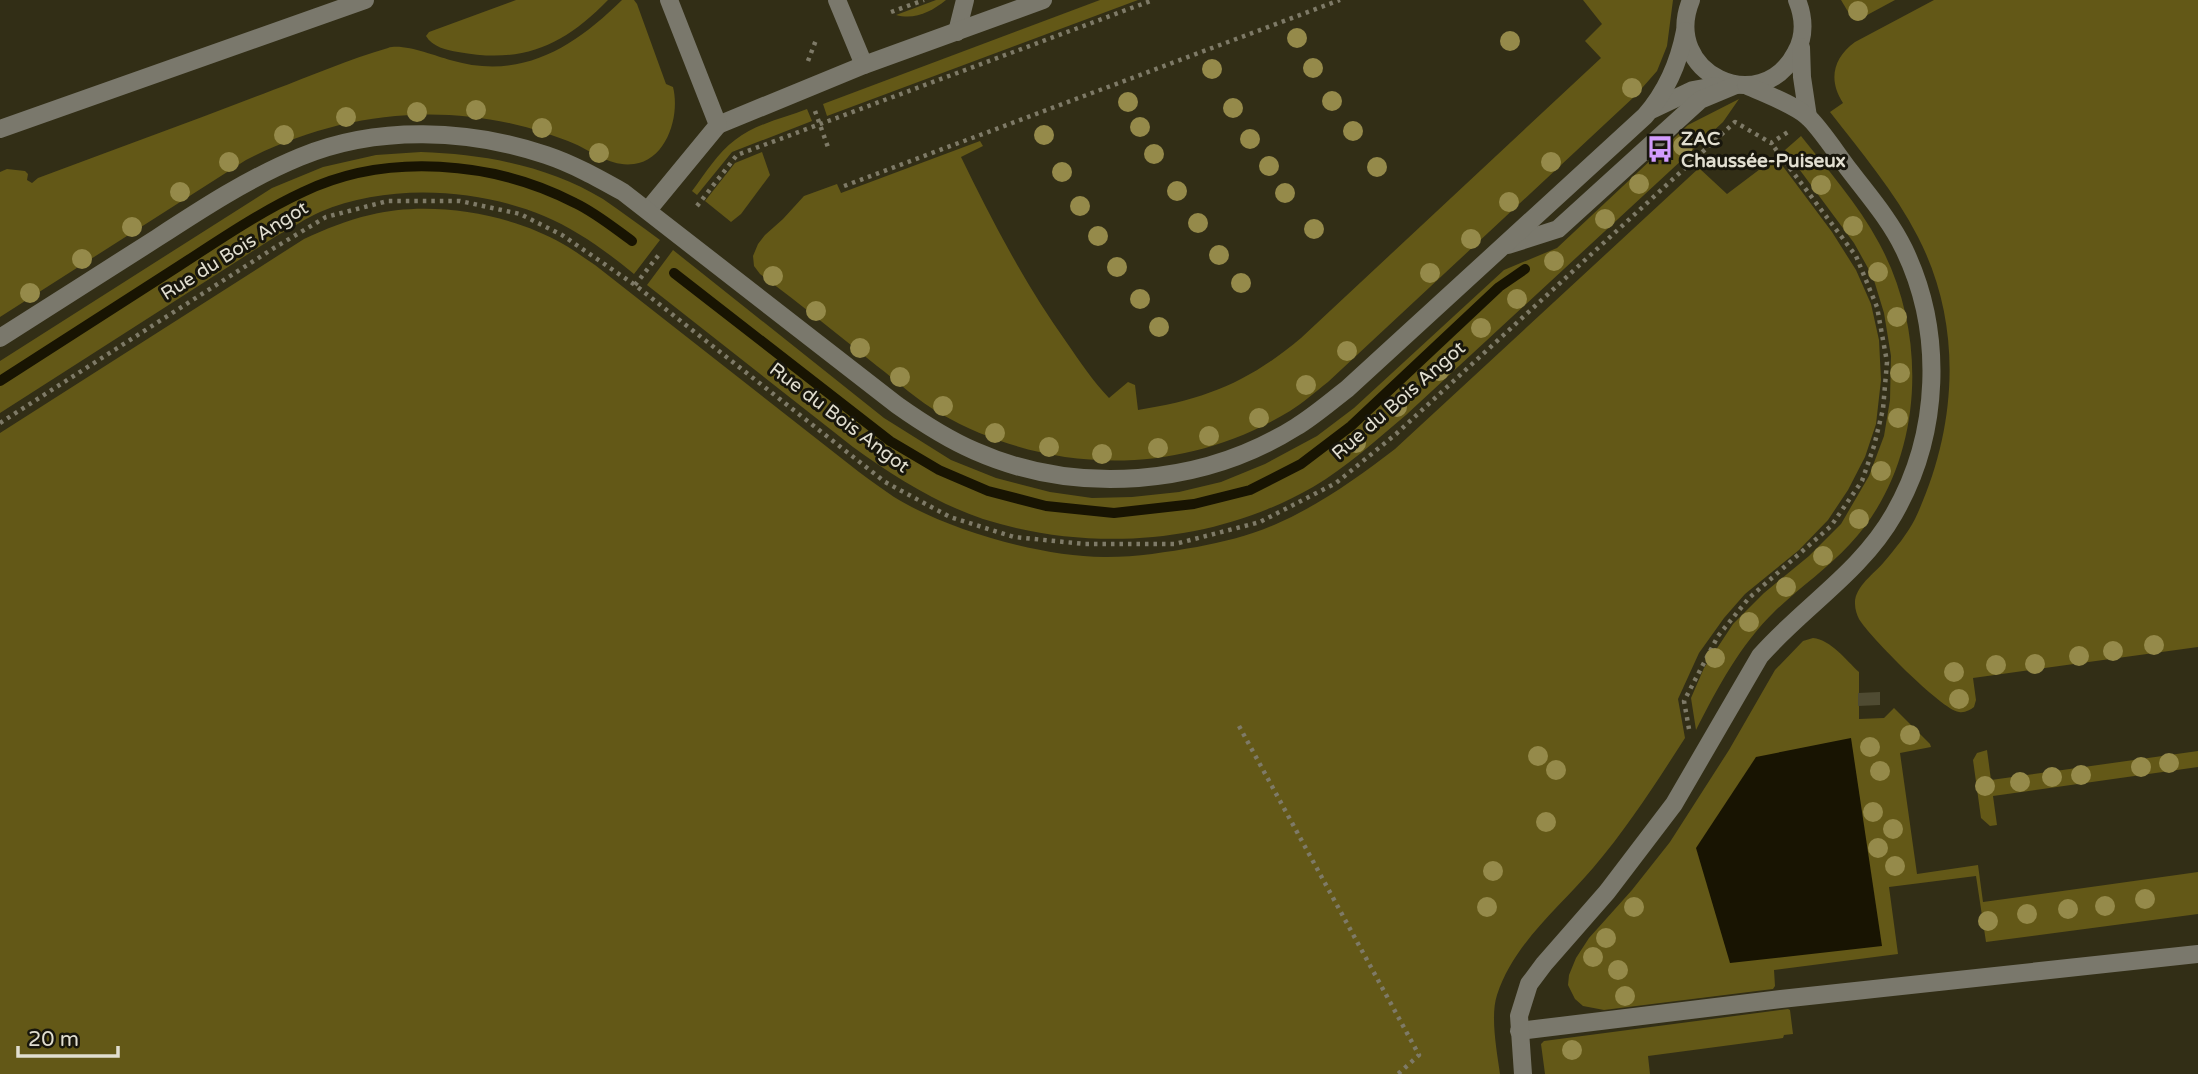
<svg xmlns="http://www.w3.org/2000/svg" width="2198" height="1074" font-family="'Varela Round',sans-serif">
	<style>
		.green { fill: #635817 }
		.water { fill: #181402 }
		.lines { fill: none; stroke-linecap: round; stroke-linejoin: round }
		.stream { stroke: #181402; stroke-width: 10 }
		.building { fill: #4f4b32 }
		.path { stroke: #7e7a67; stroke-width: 4.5; stroke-dasharray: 3.5 5; stroke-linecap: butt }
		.minor { stroke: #7a786c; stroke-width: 18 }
		.tree { fill: #958a4a }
		.labels { text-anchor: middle; stroke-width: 6; stroke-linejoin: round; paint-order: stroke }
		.poi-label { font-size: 19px; font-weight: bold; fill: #e1ded0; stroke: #18160c; text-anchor: start }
		.street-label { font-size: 19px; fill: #e1ded0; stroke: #18160c }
	</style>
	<rect width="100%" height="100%" fill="#322e16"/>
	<!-- green -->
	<g class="green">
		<path d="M516,0H608C563,46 523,64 458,52C447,50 432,47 426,36L429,32Z"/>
		<path d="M622,0H634L637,4L666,84L673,87C680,114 668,159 634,164C611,167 595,153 575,144C566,140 555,136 545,133C446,100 338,112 246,160L0,317V172L7,169L25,171L28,174L27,180L32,183L38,178C116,149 195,120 273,90C311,76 349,59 388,48C403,43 435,56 450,60C521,81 573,48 622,0Z"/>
		<path d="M936,0H946C931,12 915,20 896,15Z"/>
		<polygon points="1100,0 1138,0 827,116 823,104"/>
		<path d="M1583,0H1673L1667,46L1657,71L1635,96L1328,382C1315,392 1303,403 1290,411C1181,477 1051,476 941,414C918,401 898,382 877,366C839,335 800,304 760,274L754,266L753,256L758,244L765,235L783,219L804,196L837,184L841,193L980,141L983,146L961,157C992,221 1025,284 1067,343C1080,362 1093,381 1109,398L1128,382L1135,385L1138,410C1204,400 1249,382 1301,338L1601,58L1585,41L1602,24Z"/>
		<polygon points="1841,0 1895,0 1856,21 1850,15"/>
		<path d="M1934,0H2198V647L1973,678L1976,700L1974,707C1970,710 1965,713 1959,712C1942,710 1869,636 1859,619C1857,615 1855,609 1855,604C1854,587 1874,574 1884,562C1895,549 1908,533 1915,519C1957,430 1964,326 1918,237C1895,192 1861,152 1830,112L1843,103C1828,80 1833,58 1855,42Z"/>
		<path d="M1739,99L1723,122L1406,415C1376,440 1347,467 1313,487C1214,544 1091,553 983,519C936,503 893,476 853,447L647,285L673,250L884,418L951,460L996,478L1050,492L1092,498L1132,497L1179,492L1221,482L1265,464L1317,436L1354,408L1504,270L1557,248L1688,125Z"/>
		<path d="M807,109L812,121L732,152L697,195L692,191C705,174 718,152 735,140C755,124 784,118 807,109Z"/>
		<path d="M1801,136C1828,170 1858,204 1879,243C1930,336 1924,465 1850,544C1827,569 1799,588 1775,611C1740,645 1718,687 1696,730L1691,698L1704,668L1733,624L1764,593L1809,556L1841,524L1869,476L1884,436L1890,400L1891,356L1884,313L1873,277L1854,243L1785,150Z"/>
		<path d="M421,152C484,154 549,166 603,199C622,212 641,226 660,240L634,274C606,251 577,230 544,216C477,188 388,183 320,212C306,218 292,228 278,235L0,413V361L272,188L323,167L376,155Z"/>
		<polygon points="762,152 770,175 741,214 731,222 705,201 735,163"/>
		<path d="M1776,157L1832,232L1856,270L1871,304L1879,340L1881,380L1876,424L1865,457L1848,490L1828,520L1799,550L1745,594L1724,618L1699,653L1678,699L1685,738C1656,783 1628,827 1593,868C1559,908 1514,943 1497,995C1490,1016 1497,1052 1500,1074H0V433L304,239C326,229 347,220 370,215C429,200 510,213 563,244C574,250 584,258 595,265L859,472C870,480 882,489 894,497C947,530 1044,558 1107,557C1137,557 1167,552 1197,547C1223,542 1249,536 1274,525C1318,506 1357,478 1395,449L1699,168L1727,194Z"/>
		<path d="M1813,638C1831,640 1846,660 1859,672V719L1884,718L1894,708L1930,744L1931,747L1900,753L1917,874L1978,865L1983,902L2198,872V914L1986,942L1976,876L1889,887L1898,954L1774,970L1775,986L1773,989L1604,1010L1583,1006L1575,999L1568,985L1569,975L1576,958L1589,938L1632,890L1670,842L1729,750L1775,670L1803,641Z"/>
		<polygon points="1987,750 1991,780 2198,751 2198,767 1993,796 1997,825 1990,826 1981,818 1973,760 1977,753"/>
		<polygon points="1788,1009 1790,1010 1793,1034 1784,1035 1783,1038 1648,1056 1650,1074 1545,1074 1541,1044 1544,1041"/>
	</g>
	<!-- water -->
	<polygon class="water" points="1851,738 1882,946 1730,963 1696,848 1756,757"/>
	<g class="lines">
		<!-- stream -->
		<g class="stream">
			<polyline points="674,273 890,441 939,470 988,491 1046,506 1114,513 1194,504 1250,490 1301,464 1351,426 1499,287 1525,269"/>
			<path d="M0,381C60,342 120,304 179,266C219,240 260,212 303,192C386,152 494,161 575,203C596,213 614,228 632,241"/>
		</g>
	</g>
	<!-- building -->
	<polygon class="building" points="1880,692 1880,705 1858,706 1858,693"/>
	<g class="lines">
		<!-- path -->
		<g class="path">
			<polyline points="891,12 924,0"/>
			<polyline points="808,61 816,40"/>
			<polyline points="815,111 829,150"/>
			<polyline points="844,186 1340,0"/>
			<polyline points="697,206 737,155 1153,0"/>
			<polyline points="635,285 661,252"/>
			<polyline points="0,423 274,248 326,217 388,201 460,201 520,214 562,235 635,285 885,482 950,517 1014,537 1085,544 1175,544 1260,522 1336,483 1396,434 1735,122 1771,143 1788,132"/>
			<polyline points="1239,726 1419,1055 1398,1074"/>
			<polyline points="1689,729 1684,701 1718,636 1749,598 1831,526 1862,481 1874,446 1883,409 1887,362 1877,307 1856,256 1771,143"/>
		</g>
		<!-- minor -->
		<g class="minor">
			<polyline points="837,0 864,65"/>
			<path d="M1691,0C1661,73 1761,120 1796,52C1805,36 1804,17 1797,0"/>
			<polyline points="957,32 965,0"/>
			<polyline points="1801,47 1802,77 1808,117"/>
			<polyline points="1653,109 1693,90 1715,86"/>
			<polyline points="718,125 864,65 1043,0"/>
			<polyline points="0,129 365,0"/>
			<polyline points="648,210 718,125 669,0"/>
			<polyline points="1508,245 1558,229 1700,100 1736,85"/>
			<path d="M0,338C52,305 105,271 157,238C203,208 249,178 300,157C377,125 469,129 546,155C573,164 598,178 623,192L897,405C921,422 947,439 975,451C1077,496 1202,486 1296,427C1314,416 1330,402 1347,389L1645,116C1666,92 1679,62 1685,31"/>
			<polyline points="1519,1031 1781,999 2198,954"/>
			<path d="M1523,1074L1519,1016L1529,984L1544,964L1607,892L1674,804L1760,656C1803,607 1861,572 1894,514C1940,434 1944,332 1904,249C1890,220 1869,196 1850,171C1839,157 1819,126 1807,116C1791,103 1765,94 1746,85"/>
		</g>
	</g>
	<!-- trees -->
	<g class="tree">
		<circle cx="1858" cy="11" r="10"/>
		<circle cx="1297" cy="38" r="10"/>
		<circle cx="1510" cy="41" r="10"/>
		<circle cx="1313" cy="68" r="10"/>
		<circle cx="1212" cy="69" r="10"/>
		<circle cx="1632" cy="88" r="10"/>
		<circle cx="1332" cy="101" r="10"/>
		<circle cx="1128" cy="102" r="10"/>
		<circle cx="1233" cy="108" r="10"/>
		<circle cx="476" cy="110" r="10"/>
		<circle cx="417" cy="112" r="10"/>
		<circle cx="346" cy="117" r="10"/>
		<circle cx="1140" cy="127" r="10"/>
		<circle cx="542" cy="128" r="10"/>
		<circle cx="1353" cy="131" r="10"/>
		<circle cx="284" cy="135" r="10"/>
		<circle cx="1044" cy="135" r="10"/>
		<circle cx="1250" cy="139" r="10"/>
		<circle cx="1683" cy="146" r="10"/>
		<circle cx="599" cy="153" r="10"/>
		<circle cx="1154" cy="154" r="10"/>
		<circle cx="229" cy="162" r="10"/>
		<circle cx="1551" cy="162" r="10"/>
		<circle cx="1269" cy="166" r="10"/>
		<circle cx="1377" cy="167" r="10"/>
		<circle cx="1062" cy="172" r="10"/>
		<circle cx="1639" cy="184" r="10"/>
		<circle cx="1821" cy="185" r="10"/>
		<circle cx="1177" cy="191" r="10"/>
		<circle cx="180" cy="192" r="10"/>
		<circle cx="1285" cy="193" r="10"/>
		<circle cx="1509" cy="202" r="10"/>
		<circle cx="1080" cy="206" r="10"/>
		<circle cx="1605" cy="219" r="10"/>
		<circle cx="1198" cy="223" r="10"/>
		<circle cx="1853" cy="226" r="10"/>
		<circle cx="132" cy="227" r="10"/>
		<circle cx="1314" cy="229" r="10"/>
		<circle cx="1098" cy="236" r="10"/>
		<circle cx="1471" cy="239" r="10"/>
		<circle cx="1219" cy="255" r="10"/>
		<circle cx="82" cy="259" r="10"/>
		<circle cx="1554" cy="261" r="10"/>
		<circle cx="1117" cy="267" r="10"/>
		<circle cx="1878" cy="272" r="10"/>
		<circle cx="1430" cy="273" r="10"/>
		<circle cx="773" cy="276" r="10"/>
		<circle cx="1241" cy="283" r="10"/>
		<circle cx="30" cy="293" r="10"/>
		<circle cx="1140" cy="299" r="10"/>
		<circle cx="1517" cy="299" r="10"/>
		<circle cx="816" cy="311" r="10"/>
		<circle cx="1897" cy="317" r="10"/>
		<circle cx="1159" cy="327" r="10"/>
		<circle cx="1481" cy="328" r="10"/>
		<circle cx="860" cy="348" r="10"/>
		<circle cx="1347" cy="351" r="10"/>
		<circle cx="1439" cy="371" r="10"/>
		<circle cx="1900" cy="373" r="10"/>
		<circle cx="900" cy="377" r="10"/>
		<circle cx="1306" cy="385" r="10"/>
		<circle cx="943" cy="406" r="10"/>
		<circle cx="1397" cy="407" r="10"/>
		<circle cx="1259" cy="418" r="10"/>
		<circle cx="1898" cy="418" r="10"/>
		<circle cx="995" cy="433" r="10"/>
		<circle cx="1209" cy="436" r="10"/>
		<circle cx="1356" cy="443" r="10"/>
		<circle cx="1049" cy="447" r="10"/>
		<circle cx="1158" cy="448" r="10"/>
		<circle cx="1102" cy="454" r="10"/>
		<circle cx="1881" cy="471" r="10"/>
		<circle cx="1859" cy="519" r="10"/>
		<circle cx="1823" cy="556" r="10"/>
		<circle cx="1786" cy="587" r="10"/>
		<circle cx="1749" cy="622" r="10"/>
		<circle cx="2154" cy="645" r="10"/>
		<circle cx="2113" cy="651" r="10"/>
		<circle cx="2079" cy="656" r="10"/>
		<circle cx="1715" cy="658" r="10"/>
		<circle cx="2035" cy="664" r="10"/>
		<circle cx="1996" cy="665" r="10"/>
		<circle cx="1954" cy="672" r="10"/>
		<circle cx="1959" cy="699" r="10"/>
		<circle cx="1910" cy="735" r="10"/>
		<circle cx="1870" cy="747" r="10"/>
		<circle cx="1538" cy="756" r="10"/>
		<circle cx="2169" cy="763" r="10"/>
		<circle cx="2141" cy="767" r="10"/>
		<circle cx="1556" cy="770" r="10"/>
		<circle cx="1880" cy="771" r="10"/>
		<circle cx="2081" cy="775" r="10"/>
		<circle cx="2052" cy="777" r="10"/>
		<circle cx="2020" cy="782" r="10"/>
		<circle cx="1985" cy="786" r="10"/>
		<circle cx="1873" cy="812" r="10"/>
		<circle cx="1546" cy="822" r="10"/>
		<circle cx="1893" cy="829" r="10"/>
		<circle cx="1878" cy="848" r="10"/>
		<circle cx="1895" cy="866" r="10"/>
		<circle cx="1493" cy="871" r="10"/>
		<circle cx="2145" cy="899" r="10"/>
		<circle cx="2105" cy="906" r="10"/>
		<circle cx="1487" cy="907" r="10"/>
		<circle cx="1634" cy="907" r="10"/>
		<circle cx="2068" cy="909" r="10"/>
		<circle cx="2027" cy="914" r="10"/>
		<circle cx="1988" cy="921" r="10"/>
		<circle cx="1606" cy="938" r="10"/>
		<circle cx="1593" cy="957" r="10"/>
		<circle cx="1618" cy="970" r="10"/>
		<circle cx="1625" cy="996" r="10"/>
		<circle cx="1572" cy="1050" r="10"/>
	</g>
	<!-- icons -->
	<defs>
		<symbol id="bus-bare" viewBox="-9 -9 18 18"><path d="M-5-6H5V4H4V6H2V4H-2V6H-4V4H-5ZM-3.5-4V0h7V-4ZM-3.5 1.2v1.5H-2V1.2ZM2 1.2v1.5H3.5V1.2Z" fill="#d29cfd" stroke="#18160c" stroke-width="2.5" paint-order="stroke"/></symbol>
	</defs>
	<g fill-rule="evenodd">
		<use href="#bus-bare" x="1641" y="130" width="38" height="38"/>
	</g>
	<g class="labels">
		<!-- poi labels -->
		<g class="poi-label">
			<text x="1681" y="145">ZAC<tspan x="1681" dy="22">Chaussée-Puiseux</tspan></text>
		</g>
		<!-- street labels -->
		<g class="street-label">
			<text transform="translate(234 250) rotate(-32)" y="7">Rue du Bois Angot</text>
			<text transform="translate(1398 400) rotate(-41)" y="7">Rue du Bois Angot</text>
			<text transform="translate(840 417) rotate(37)" y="7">Rue du Bois Angot</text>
		</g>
	</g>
	<!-- scale -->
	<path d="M18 1046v10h100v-10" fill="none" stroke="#e1ded0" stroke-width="3.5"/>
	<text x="28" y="1046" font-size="21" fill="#e1ded0" stroke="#18160c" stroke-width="5" paint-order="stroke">20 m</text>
</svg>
